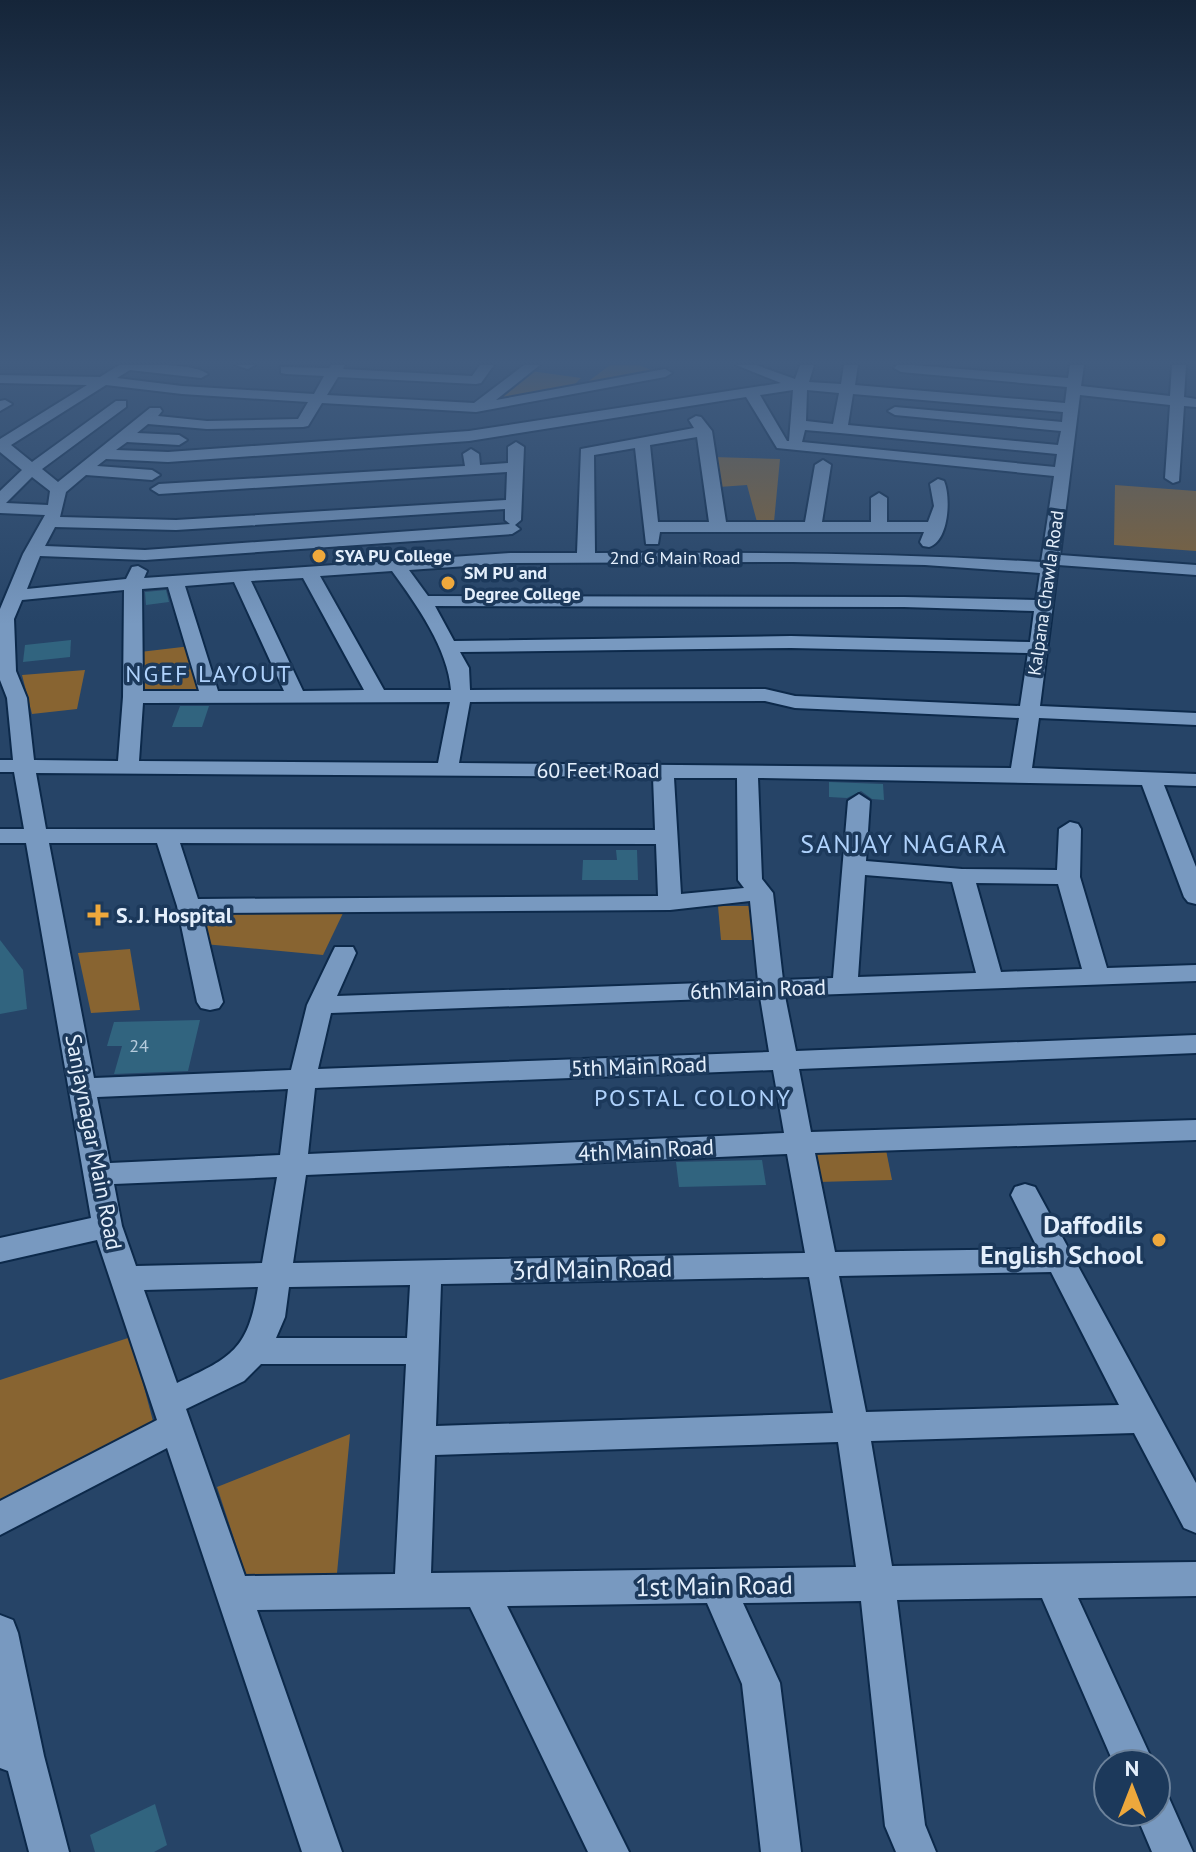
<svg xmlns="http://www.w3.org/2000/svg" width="1196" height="1852" font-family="'PT Sans',sans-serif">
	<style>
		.green { fill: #886431 }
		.building { fill: #31647f }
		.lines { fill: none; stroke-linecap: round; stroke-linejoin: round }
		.minor-casing { stroke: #0c294a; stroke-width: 4 }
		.minor { fill: #7899c0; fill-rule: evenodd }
		.poi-dot { fill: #eea83c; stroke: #1c395b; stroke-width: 3 }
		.labels { text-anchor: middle; stroke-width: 7; stroke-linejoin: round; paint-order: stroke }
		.far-poi-label { font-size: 18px; font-weight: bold; fill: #e4effc; stroke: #1c395b; text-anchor: start }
		.far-street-label { font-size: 18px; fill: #e4effc; stroke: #1c395b }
		.number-label { font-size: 18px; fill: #b7ccdd }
		.street-label { font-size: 22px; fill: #e4effc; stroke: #1c395b }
		.poi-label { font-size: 22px; font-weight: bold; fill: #e4effc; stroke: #1c395b; text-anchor: start }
		.neighbourhood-label { font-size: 24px; letter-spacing: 2px; fill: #aed1fb; stroke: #1c395b }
		.quarter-label { font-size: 26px; letter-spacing: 2px; fill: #aed1fb; stroke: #1c395b }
		.near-poi-label { font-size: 26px; font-weight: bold; fill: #e4effc; stroke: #1c395b; text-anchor: end }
		.near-street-label { font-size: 26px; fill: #e4effc; stroke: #1c395b }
	</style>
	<rect width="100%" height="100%" fill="#264467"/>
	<!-- green -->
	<g class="green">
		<polygon points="610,365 639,365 658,373 581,387"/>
		<polygon points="531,371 581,378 570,389 491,403"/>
		<polygon points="712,457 780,459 774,522 757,522 747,485 719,487"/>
		<polygon points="1115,485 1196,491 1196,551 1114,545"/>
		<polygon points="191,646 204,693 141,694 140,652"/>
		<polygon points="85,670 77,709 32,714 22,675"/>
		<polygon points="718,906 759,906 763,940 721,940"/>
		<polygon points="344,911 323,955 204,944 199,913"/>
		<polygon points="130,949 140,1010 91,1013 78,953"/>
		<polygon points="885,1145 892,1180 818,1182 812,1146"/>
		<polygon points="131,1337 155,1429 0,1507 0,1380"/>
		<polygon points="350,1434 336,1584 249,1584 217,1487"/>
	</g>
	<!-- building -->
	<g class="building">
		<polygon points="166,590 169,602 146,605 145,592"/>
		<polygon points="71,640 70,657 23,662 25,645"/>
		<polygon points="180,706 209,706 202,727 172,727"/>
		<polygon points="829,782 883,784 884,800 872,799 861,791 847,798 829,797"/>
		<polygon points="616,850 637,850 638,880 582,880 583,860 617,860"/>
		<polygon points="0,940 23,970 27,1009 0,1014"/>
		<polygon points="200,1020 188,1071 114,1074 122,1046 107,1046 114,1022"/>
		<polygon points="762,1160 766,1185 679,1187 676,1162"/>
		<polygon points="155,1804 167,1845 154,1852 95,1852 90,1835"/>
	</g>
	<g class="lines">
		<defs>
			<g id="minor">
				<path d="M119,365C141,365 192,362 208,374L201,378L130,370L117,378L182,386L314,394L324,376L286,374L281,373V367L329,368L331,365H345L343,369L472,376L480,365H494L481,383L476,384L338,377L327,395L474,403L524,365H540L496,400L665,369L672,373L665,377L476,412L322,403L308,426L303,427L207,429L148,424L137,433L179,435L187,440L179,445L127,442L116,450L168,452L469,431L781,383L736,365H756L795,379L800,365H814L809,382L841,384L844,365H858L855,385L1065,403L1067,387L901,372L894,368L897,365H913L1068,378L1070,365H1084L1081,386L1170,396L1172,365H1186L1184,397L1196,399V407L1184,406L1179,481L1173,483L1165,478L1170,405L1080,395L1060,555L1196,565V575L1058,565L1040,706L1196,713V725L1039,718L1032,768L1196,774V786L1164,785L1196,867V904L1188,902L1184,897L1142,785L758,778L762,879L773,893L783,980L833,978L848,801L859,794L870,801L866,861L962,869L1057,870L1059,829L1070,822L1078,824L1081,829L1080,877L1107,968L1196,965V981L785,996L796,1051L1196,1035V1053L799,1069L811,1132L1196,1120V1140L815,1153L835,1252L1038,1249L1011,1195L1015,1187L1025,1184L1035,1187L1196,1483V1533L1184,1528L1134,1433L871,1441L892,1566L1196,1562V1596L1078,1598L1154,1764H1114L1042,1598L897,1600L925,1825L936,1852H896L885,1826L861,1601L743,1603L780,1683L801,1852H761L742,1684L707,1603L507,1606L629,1852H588L470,1607L257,1610L342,1852H302L167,1448L0,1535V1501L157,1420L97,1240L0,1262V1238L91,1218L26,843H0V829H24L14,772H0V760H13L7,698L0,680V609L23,554L45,515L0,513V491L22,470L0,452V439L87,385L0,383V375L100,377ZM106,385L182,394L308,402L298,419L207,421L158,416L162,411L160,408H150L58,482L42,469L126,407V401H116L32,462L11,445ZM793,390L789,441H787L760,395ZM807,390L839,393L833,424L806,421ZM853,394L1063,412L1062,422L895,407L888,411L895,415L1061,431L1058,445L848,425ZM746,397L777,448L1054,476L1041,562C892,553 744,552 595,553L594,455L635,448L646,544H658L660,532H924L920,542L923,546L929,547C949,541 951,497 944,481L938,479L930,484L934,506L928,522H887V498L879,493L871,498V522H822L831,465L823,460L815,465L805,522H726L712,431L701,417L696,416L689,420L694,428L581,449L577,553H510L144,578L147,571L138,566L132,567L126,579L27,589L40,556L145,560L512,534L520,529L515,525L521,520L524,447L516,442L508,447V463L480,465L479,454L471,449L463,454L465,466L159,484L151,489L159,494L507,472L506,500L176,520L60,517L66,492L86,475L152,480L160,475L152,470L97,466L106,459L168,462L469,441ZM805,430L840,433L1057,454L1055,467L802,442ZM697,437L709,522H658L650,445ZM32,477L50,491L48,505L6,503ZM505,509V520L510,524L145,550L45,546L55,527L176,530ZM793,562L925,565L1040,573L1036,600L904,597L428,596L409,570L510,563ZM392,571C417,605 448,649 451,690H384L320,576ZM303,578L364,690L303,691L251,581ZM234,582L284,691H218L185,586ZM168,587L199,691H143L142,589ZM124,590L123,697L118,761L34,760L27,698L16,671L14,619L22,600ZM435,606L904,607L1034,611L1030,642L791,636L454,641ZM791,648L1028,653L1020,706L795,696L765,689L470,690L469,668L460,652ZM765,701L795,708L1019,718L1011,768L459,763L470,702ZM450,702L438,763L139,761L143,703ZM36,773L653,777L655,830L46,829ZM674,778H737L738,880L744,888L681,894ZM49,843H157L177,906L197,1002L201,1008L210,1010L219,1008L223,1002L202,913L670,910L750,901L758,981L337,996L356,953L353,947H335L332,953L307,1005L291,1070L94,1078ZM180,843L656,844L658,896L198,899ZM865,875L952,882L976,973L858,977ZM976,883L1058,884L1082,969L1001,972ZM760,997L769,1052L318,1069L331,1013ZM773,1070L784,1133L308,1154L315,1088ZM288,1089L280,1155L110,1163L97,1097ZM787,1154L805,1253L293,1263L306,1175ZM277,1177L262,1263L136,1266L122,1226L114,1184ZM1051,1272L1119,1405L866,1412L839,1276ZM809,1277L833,1413L436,1426L441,1284ZM410,1285L407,1338H276L285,1317L289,1287ZM258,1287C248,1350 232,1357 177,1383L144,1290ZM261,1364H406L395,1574L245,1576L186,1409L244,1381ZM838,1442L856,1567L431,1573L435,1455Z"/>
				<polygon points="235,365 255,365 248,369"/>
				<polygon points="5,400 12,404 0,411 0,401"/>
				<polygon points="0,1615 13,1620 18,1633 44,1756 69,1852 29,1852 8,1771 0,1768"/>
				<polygon points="1156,1792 1169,1798 1193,1852 1152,1852 1135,1812 1156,1812"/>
			</g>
		</defs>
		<!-- minor casing -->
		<use href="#minor" class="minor-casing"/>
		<!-- minor -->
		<use href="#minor" class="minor"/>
	</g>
	<!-- sky -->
	<linearGradient id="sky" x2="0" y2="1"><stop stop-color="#152539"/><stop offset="0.58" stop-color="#415c7f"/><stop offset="1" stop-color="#415c7f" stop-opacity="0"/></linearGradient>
	<rect width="1196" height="624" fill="url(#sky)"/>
	<!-- markers -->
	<g class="poi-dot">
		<circle cx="319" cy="556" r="8"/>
		<circle cx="448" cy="583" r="8"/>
		<path d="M94 903h8v8h8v8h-8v8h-8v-8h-8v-8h8z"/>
		<circle cx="1159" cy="1240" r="8"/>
	</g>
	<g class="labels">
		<!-- far-poi labels -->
		<g class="far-poi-label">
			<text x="335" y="562">SYA PU College</text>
			<text x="464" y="579">SM PU and<tspan x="464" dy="21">Degree College</tspan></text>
		</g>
		<!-- far-street labels -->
		<g class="far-street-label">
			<text x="675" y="564">2nd G Main Road</text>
			<text transform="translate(1046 593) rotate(-82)" y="6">Kalpana Chawla Road</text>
		</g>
		<!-- number labels -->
		<g class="number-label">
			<text x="139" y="1052">24</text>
		</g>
		<!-- street labels -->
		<g class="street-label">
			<text x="598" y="778">60 Feet Road</text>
			<text transform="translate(758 989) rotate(-2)" y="8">6th Main Road</text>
			<text transform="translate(639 1066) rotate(-2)" y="8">5th Main Road</text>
			<text transform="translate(94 1142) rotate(79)" y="8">Sanjaynagar Main Road</text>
			<text transform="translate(646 1150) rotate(-3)" y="8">4th Main Road</text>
		</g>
		<!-- poi labels -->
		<g class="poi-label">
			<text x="116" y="923">S. J. Hospital</text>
		</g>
		<!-- neighbourhood labels -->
		<g class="neighbourhood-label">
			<text x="209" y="682">NGEF LAYOUT</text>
			<text x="693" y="1106">POSTAL COLONY</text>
		</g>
		<!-- quarter labels -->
		<g class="quarter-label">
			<text x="904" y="853">SANJAY NAGARA</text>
		</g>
		<!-- near-poi labels -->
		<g class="near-poi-label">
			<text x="1143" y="1234">Daffodils<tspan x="1143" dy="30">English School</tspan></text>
		</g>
		<!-- near-street labels -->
		<g class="near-street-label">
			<text transform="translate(592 1269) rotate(-1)" y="9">3rd Main Road</text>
			<text transform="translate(714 1586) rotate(-1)" y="9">1st Main Road</text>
		</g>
	</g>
	<!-- north arrow -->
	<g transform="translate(1132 1788)"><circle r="38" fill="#1c395b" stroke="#6c829b" stroke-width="2"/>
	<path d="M0-6L14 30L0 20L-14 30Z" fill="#eea83c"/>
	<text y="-12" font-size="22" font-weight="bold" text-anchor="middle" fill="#e4effc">N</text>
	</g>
</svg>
